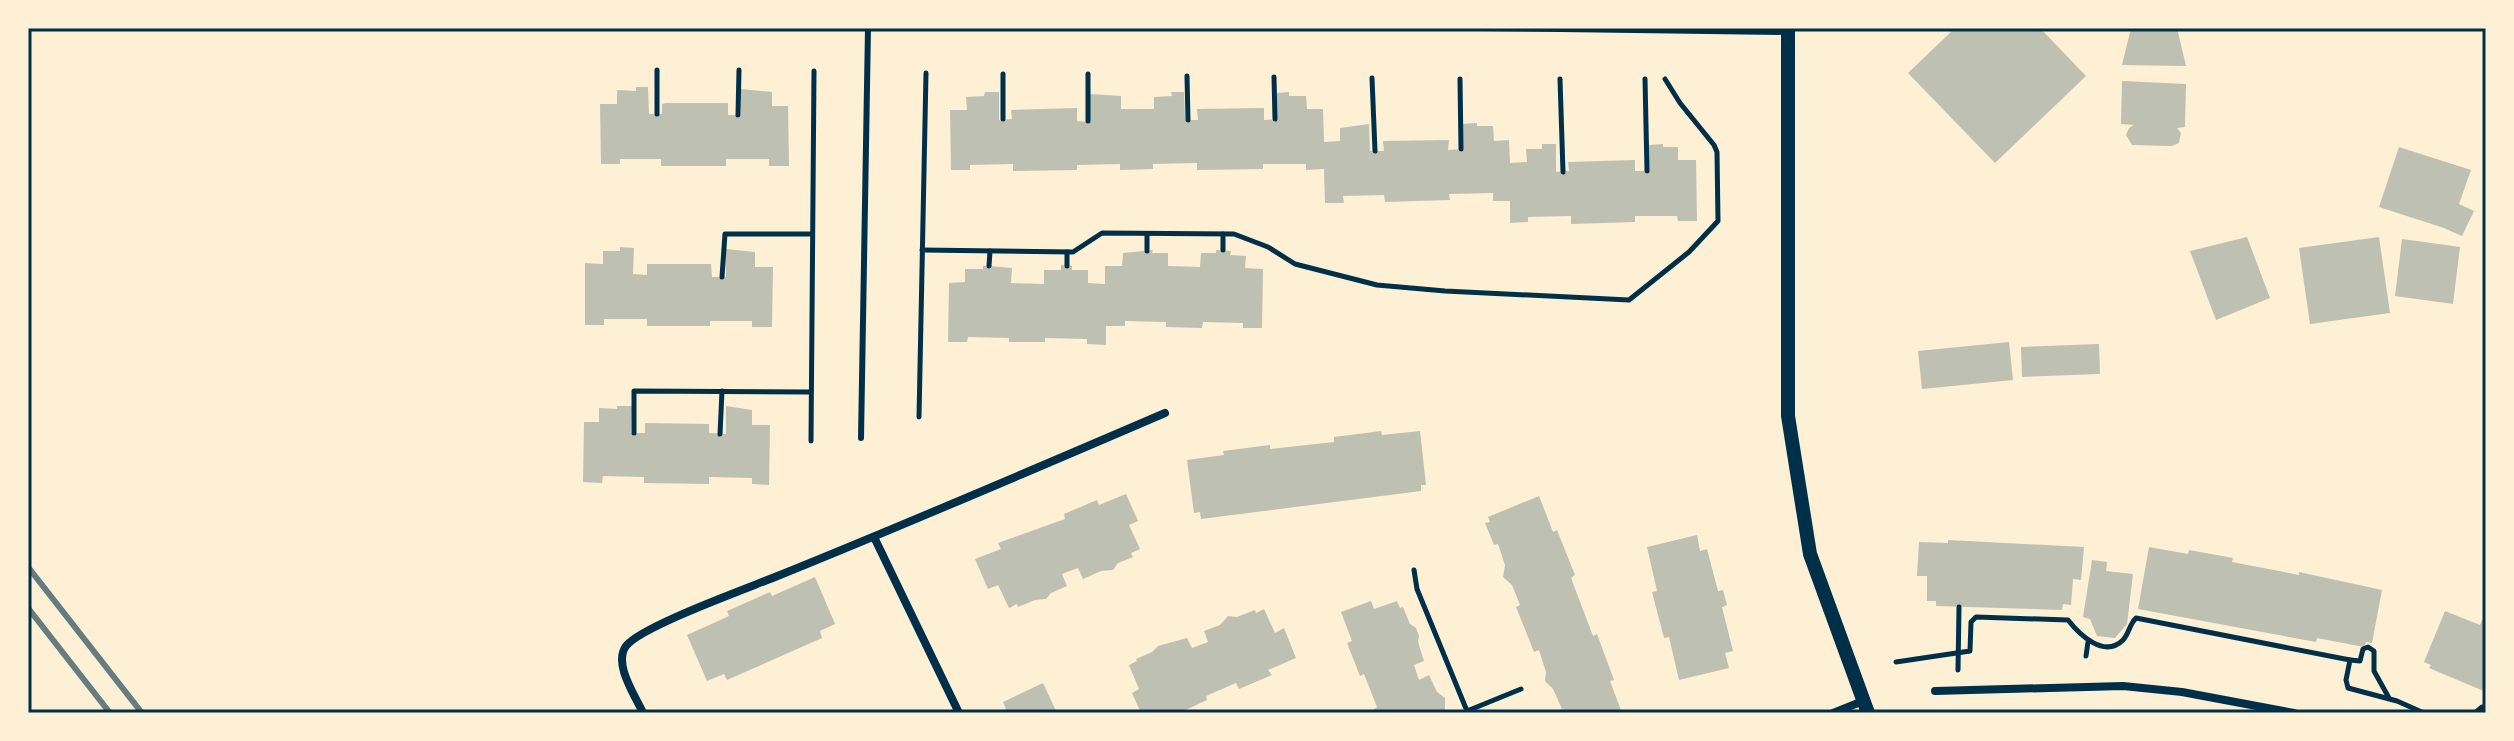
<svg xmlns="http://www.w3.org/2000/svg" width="2514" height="741" font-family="Raleway,sans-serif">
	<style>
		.building { fill: #bec0b2 }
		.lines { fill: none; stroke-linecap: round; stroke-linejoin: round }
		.path { stroke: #003049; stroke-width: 5 }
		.service { stroke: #003049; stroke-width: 6 }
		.minor { stroke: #003049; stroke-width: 8 }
		.tertiary { stroke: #003049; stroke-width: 14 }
		.rail { stroke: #657d81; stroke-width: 6 }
		.neatline { fill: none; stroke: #003049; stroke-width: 3 }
	</style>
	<rect width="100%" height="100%" fill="#fdf0d5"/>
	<!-- building -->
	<g class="building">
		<polygon points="1955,28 2040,28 2086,76 1995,163 1908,73"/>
		<polygon points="2131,28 2177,28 2186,66 2122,65"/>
		<polygon points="2122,81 2186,84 2185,127 2177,128 2181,133 2179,143 2172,146 2132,145 2126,135 2129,128 2134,125 2121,124"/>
		<polygon points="636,87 648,87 649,114 662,114 662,104 666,103 728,103 728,115 741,115 741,89 772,92 772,106 788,106 789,166 769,166 769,159 726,159 726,166 661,166 661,159 620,159 620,164 601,164 600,104 617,104 617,90 636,91"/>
		<polygon points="985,92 999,92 999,120 1012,119 1011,110 1077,108 1077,121 1090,122 1090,94 1121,96 1121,109 1154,109 1154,97 1172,96 1171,92 1184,92 1185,120 1198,120 1197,109 1264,108 1264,120 1277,119 1277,93 1289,92 1289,96 1306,96 1307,109 1323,109 1324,142 1340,141 1340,128 1369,124 1370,151 1384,151 1383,141 1449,140 1448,150 1463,149 1462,124 1477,123 1477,126 1493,126 1494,141 1509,140 1510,163 1527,162 1526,149 1542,149 1542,144 1556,144 1556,172 1569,171 1568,162 1635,160 1635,171 1649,171 1649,145 1663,144 1663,147 1678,147 1678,160 1696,160 1697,221 1678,221 1677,216 1635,216 1635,222 1571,224 1571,216 1528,217 1528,222 1510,223 1510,201 1493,201 1493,193 1449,194 1450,200 1385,202 1384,195 1343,196 1344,203 1325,203 1324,169 1306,170 1306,164 1263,164 1263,169 1197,170 1197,163 1153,164 1153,169 1120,170 1120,164 1077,165 1077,170 1013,171 1013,164 970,165 970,170 951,170 950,110 967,110 966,97 984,96"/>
		<polygon points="2399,147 2471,170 2459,204 2474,211 2462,236 2444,228 2379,207"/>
		<polygon points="2247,237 2270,298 2216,320 2190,251"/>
		<polygon points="2379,237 2390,313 2310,324 2299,248"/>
		<polygon points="2402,239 2460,247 2453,304 2395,296"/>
		<polygon points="620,247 634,248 633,274 647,275 647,264 711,264 712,277 726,277 726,249 755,252 755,267 773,267 772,327 752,327 752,321 710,321 710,326 647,326 647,319 604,319 604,325 585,325 585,263 603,264 603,251 620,251"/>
		<polygon points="1153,250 1152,253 1168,253 1168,266 1200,267 1201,253 1216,253 1216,250 1231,251 1230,255 1246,256 1245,268 1263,269 1262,328 1243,328 1243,323 1203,322 1202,328 1166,327 1166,322 1125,321 1125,326 1106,326 1106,345 1087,344 1087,339 1045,338 1045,342 1009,342 1009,338 968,337 967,342 948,342 949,283 965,282 965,269 983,269 983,266 989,266 1012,268 1011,283 1044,284 1044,270 1061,270 1061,265 1072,266 1072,270 1088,270 1088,283 1105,284 1105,266 1122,266 1123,253"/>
		<polygon points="2009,342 2013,380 1922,389 1918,351"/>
		<polygon points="2099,344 2100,374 2022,377 2021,347"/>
		<polygon points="617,406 632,406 631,433 645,433 645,423 709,424 709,433 726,434 726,406 752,410 752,425 770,425 769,485 752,484 752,478 709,477 709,484 644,483 644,477 603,476 602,483 583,482 584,422 599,422 599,408 617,409"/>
		<polygon points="1381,431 1382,435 1420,431 1426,485 1421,485 1421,491 1201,519 1200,512 1194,513 1187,460 1224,455 1223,451 1270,445 1270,449 1334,442 1334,437"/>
		<polygon points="1126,494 1138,521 1129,525 1140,549 1131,553 1133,557 1118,563 1113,570 1101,571 1083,579 1078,568 1062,574 1067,586 1051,593 1046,599 1035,600 1018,607 1017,604 1009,608 998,585 988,589 975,559 1001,549 998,543 1065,519 1064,514 1097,500 1099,505"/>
		<polygon points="1539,496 1553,532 1557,530 1575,575 1571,578 1593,636 1597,634 1614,680 1610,681 1622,713 1559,713 1558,711 1562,709 1553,689 1545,681 1546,672 1539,650 1534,652 1516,607 1520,605 1512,585 1503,577 1505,565 1498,544 1494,545 1485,523 1490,522 1488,517"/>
		<polygon points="1697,535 1700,551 1707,549 1718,591 1723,590 1727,605 1722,607 1733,651 1725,653 1729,668 1679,680 1669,637 1664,638 1652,592 1657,591 1647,547"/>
		<polygon points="1948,540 2084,547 2081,580 2073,579 2071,605 2063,604 2062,610 1936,606 1936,601 1927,601 1927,576 1917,576 1919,542 1948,543"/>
		<polygon points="2149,547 2188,554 2189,550 2233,558 2232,562 2299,575 2299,572 2382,590 2372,643 2366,642 2364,647 2317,638 2316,642 2138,609"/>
		<polygon points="2092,560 2107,562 2106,571 2133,574 2127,624 2115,638 2097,636 2090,619 2083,617"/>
		<polygon points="815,577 835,624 820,631 822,638 727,680 724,674 707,681 687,635 729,616 727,611 770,592 772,596"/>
		<polygon points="1371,601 1374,609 1397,601 1400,608 1403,607 1410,624 1416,628 1419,636 1418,642 1424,661 1414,665 1419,680 1429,675 1437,692 1445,698 1445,713 1374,713 1373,710 1377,707 1364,674 1360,676 1347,643 1352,641 1341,612"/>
		<polygon points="1264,609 1275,633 1284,628 1296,658 1268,670 1272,675 1239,689 1236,683 1206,696 1207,700 1179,713 1141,713 1132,693 1139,689 1129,665 1137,661 1136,659 1152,652 1158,646 1187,638 1192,648 1208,642 1204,631 1220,625 1228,616 1237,617 1255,610 1256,613"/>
		<polygon points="2445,611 2480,625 2482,620 2486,622 2486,692 2429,668 2431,665 2424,662"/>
		<polygon points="1043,683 1057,713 996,713 1006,709 1003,702"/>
	</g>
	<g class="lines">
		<!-- path -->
		<g class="path">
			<polyline points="1088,74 1088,121"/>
			<polyline points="1187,76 1188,120"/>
			<polyline points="1274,77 1275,119"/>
			<polyline points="1372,78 1375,151"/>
			<polyline points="1460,79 1461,149"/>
			<polyline points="1560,79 1563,172"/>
			<polyline points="1645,79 1647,171"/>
			<polyline points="657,114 657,70"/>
			<polyline points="738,115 739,70"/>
			<polyline points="1003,119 1003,74"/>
			<polyline points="922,250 1073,252 1102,233 1234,234 1268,247 1295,264 1377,285 1445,291 1629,300 1689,252 1718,221 1717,152 1714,145 1680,103 1665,79"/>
			<polyline points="1223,250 1223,234"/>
			<polyline points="1147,251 1147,235"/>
			<polyline points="989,266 990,251"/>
			<polyline points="1067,266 1067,252"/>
			<polyline points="722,277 725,234 812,234"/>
			<polyline points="919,417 926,73"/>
			<polyline points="634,433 634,391 810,392"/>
			<polyline points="720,434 722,391"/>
			<polyline points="811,441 814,71"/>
			<polyline points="1414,570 1417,589 1467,711 1521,689"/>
			<polyline points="2086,656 2088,642"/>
			<polyline points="2350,660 2360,661 2363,649 2368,647 2374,651 2374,671 2389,698"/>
			<path d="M1896,662L1970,651L1971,622L1976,617L2068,620C2079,634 2104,659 2123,640C2129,634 2129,625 2136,618L2350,660L2346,680L2348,688L2397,701L2424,713"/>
			<polyline points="1958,670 1959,607"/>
			<polyline points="2475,713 2482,707 2486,709"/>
		</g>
		<!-- service -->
		<g class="service">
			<polyline points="1478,28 1788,32"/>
			<polyline points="861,438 868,28"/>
		</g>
		<!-- minor -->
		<g class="minor">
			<polyline points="874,537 959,713"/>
			<polyline points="1935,691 2123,686 2182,692 2294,713"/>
			<path d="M643,713C635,695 613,664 626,646C641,626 751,587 780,575C909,523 1037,468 1165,413"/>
			<polyline points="1833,713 1863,701"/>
		</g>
		<!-- tertiary -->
		<polyline class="tertiary" points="1788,28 1788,416 1810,554 1868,713"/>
		<!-- rail -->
		<g class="rail">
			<polyline points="28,567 142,713"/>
			<polyline points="28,608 110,713"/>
		</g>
	</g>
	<!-- border -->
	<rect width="2514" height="741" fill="none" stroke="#fdf0d5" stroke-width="60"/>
	<rect x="30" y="30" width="2454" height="681" class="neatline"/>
</svg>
